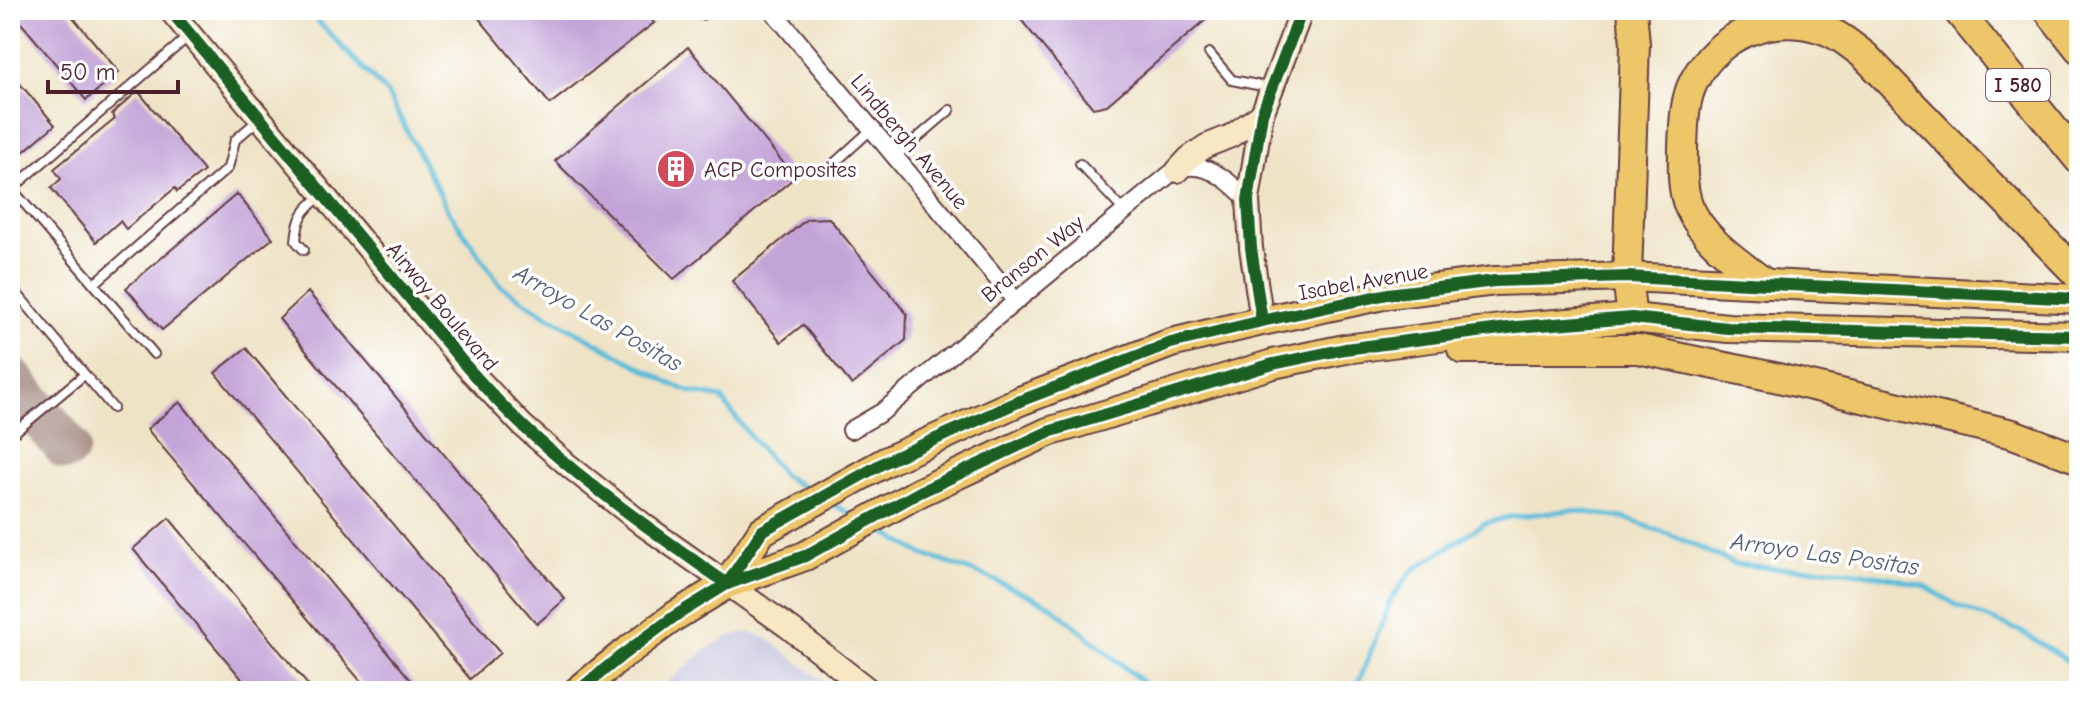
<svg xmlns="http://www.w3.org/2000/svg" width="2089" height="701" font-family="'Comic Neue',sans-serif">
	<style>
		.industrial { fill: #c2c2dc }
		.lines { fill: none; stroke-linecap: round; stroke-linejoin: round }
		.stream { stroke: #5bbcd9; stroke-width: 5 }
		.taxiway { stroke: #9c8178; stroke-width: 46 }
		.building { fill: #c3a4d8 }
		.lane-casing { stroke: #633c42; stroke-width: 12 }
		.street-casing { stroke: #633c42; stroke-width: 20 }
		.secondary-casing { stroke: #633c42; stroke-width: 26 }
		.highway-casing { stroke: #633c42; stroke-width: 32 }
		.lane { stroke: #fff; stroke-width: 8 }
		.street { stroke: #fff; stroke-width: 16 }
		.secondary { stroke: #f7e8c3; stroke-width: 22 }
		.highway { stroke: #ecc669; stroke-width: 28 }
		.cycleway-casing { stroke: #fff; stroke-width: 17 }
		.cycleway { stroke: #1b5e20; stroke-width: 12 }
		.labels { text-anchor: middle; stroke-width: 7; stroke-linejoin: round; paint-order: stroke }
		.shield { fill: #fff; stroke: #80626b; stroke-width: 2 }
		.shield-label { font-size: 20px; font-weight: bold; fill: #4a1f2b }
		.street-label { font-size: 22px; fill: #4a1f2b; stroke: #fff }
		.poi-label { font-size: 22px; fill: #4a1f2b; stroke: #fff; text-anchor: start }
		.water-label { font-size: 24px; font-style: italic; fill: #515e71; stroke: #fff }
	</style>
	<rect width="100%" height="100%" fill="#fff"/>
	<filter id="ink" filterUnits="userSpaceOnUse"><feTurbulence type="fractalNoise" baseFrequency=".0125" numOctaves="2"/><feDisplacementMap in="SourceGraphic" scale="16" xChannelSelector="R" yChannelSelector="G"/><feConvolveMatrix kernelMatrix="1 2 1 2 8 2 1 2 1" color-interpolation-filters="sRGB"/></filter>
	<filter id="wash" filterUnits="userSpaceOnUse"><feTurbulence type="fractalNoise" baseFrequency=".006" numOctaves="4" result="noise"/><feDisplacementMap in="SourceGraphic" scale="32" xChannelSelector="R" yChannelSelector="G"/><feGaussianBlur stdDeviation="1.8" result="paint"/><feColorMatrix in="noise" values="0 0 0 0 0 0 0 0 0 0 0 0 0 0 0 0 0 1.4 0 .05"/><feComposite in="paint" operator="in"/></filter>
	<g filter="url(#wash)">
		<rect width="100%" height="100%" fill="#efe3c6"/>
		<!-- industrial -->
		<polygon class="industrial" points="749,632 766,638 836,691 657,691 707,649 730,636"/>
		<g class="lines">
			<!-- stream -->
			<g class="stream">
				<polyline points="307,10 387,93 450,213 501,286 545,314 673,385 691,392 721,398 750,436 784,476 810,491"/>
				<polyline points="833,504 856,517"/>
				<polyline points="875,527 924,555 983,575 1050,605 1153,691"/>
				<polyline points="1355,691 1392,598 1412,571 1483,524 1509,517 1572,510 1624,518 1676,537 1735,564 1770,568 1837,569 1894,578 1924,586 1960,607 2020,631 2059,655 2079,670"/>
			</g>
			<!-- taxiway -->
			<polyline class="taxiway" points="10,379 67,447"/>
		</g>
		<g id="blocks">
			<!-- building -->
			<g class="building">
				<polygon points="10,10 67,10 119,72 86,100"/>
				<polygon points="472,10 644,10 654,23 550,104"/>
				<polygon points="1013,10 1217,10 1107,105 1093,108"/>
				<polygon points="688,47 795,177 674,279 555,161"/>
				<polygon points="10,72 55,125 23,152 10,136"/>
				<polygon points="138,91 204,171 177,192 175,188 126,229 120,221 96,242 51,188 61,179 54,169 115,119 112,114"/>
				<polygon points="237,194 273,238 162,330 126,288"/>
				<polygon points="829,218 907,314 906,340 852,385 803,325 781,342 732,281 807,219"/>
				<polygon points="308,292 565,599 537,624 279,319"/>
				<polygon points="246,348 500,653 470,679 215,373"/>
				<polygon points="180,402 420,691 369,691 147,429"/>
				<polygon points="169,518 313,691 252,691 133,549"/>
			</g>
		</g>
	</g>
	<g filter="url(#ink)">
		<use href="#blocks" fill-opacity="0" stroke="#633c42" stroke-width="2"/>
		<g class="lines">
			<defs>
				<g id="lane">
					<polyline points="702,15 708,10"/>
					<polyline points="190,35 12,189 94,284 228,168 235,140 258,120"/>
					<polyline points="1209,53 1232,80 1272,88"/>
					<polyline points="895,157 950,110"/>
					<polyline points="1080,164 1124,211"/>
					<polyline points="829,168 872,129"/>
					<path d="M304,250L296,241C298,217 303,210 322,195"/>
					<polyline points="94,284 154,354"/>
					<polyline points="10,285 113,408"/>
					<polyline points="10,436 84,375"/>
				</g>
				<g id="street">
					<polyline points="772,10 1015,300"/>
					<path d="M851,430L882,412L1170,174C1175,172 1182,168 1188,167C1213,165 1232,184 1248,200"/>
				</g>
				<g id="secondary">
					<polyline points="170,10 466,366 522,425 569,466 645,526 787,626 870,691"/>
					<polyline points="1177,171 1189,158 1206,146 1231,136 1262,114"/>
					<polyline points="1262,321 1251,248 1248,200 1262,114 1302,10"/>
				</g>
				<g id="highway">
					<polyline points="1957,10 2079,160"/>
					<polyline points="2048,10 2079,49"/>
					<polyline points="2078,10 2079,11"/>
					<path d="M1766,284C1738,262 1704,241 1689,207C1681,187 1683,167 1683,147C1684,125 1684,100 1694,81C1718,35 1770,13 1819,28C1837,33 1851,45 1865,56L2079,276"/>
					<polyline points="1632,318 1627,277 1635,44 1632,10"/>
					<polyline points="1462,349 1638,349 1774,377 2013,434 2079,459"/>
					<polyline points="727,584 762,531 887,461 1020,401 1171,343 1262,321 1388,294 1495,281 1627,277 2079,299"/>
					<polyline points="578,691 621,656 675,616 727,584 805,556 920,492 1048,432 1273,364 1345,349 1516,327 1632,318 1728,328 2079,336"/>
				</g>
			</defs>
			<!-- lane casing -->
			<use href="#lane" class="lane-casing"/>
			<!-- street casing -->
			<use href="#street" class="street-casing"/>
			<!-- secondary casing -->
			<use href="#secondary" class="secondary-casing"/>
			<!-- highway casing -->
			<use href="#highway" class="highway-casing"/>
			<!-- lane -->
			<use href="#lane" class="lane"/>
			<!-- street -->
			<use href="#street" class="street"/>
			<!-- secondary -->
			<use href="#secondary" class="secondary"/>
			<!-- highway -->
			<use href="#highway" class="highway"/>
			<defs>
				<g id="cycleway">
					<path d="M170,10L466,366C488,391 510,415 535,437C595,491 661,537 727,584"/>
					<polyline points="1262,321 1251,248 1248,200 1262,114 1302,10"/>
					<polyline points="727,584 762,531 887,461 1020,401 1171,343 1262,321 1388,294 1495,281 1627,277 2079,299"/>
					<polyline points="578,691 621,656 675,616 727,584 805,556 920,492 1048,432 1273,364 1345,349 1516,327 1632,318 1728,328 2079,336"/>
				</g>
			</defs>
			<!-- cycleway casing -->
			<use href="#cycleway" class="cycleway-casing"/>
			<!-- cycleway -->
			<use href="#cycleway" class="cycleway"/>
		</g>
	</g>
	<!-- icons -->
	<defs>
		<symbol id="building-disc" viewBox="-11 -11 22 22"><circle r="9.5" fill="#d1495b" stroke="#fff"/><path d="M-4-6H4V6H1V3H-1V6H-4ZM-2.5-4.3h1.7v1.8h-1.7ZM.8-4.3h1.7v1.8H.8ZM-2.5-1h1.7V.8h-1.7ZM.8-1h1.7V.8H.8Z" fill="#fff"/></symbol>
	</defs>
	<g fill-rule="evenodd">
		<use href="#building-disc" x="654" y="147" width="44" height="44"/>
	</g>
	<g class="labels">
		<!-- shield labels -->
		<rect class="shield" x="1986" y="69" width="64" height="32" rx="6"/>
		<g class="shield-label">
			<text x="2018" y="92">I 580</text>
		</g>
		<!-- street labels -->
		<g class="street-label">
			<text transform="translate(910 141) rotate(50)" y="8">Lindbergh Avenue</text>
			<text transform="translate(1032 258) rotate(-39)" y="8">Branson Way</text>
			<text transform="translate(1363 281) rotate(-10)" y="8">Isabel Avenue</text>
			<text transform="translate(443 306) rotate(50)" y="8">Airway Boulevard</text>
		</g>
		<!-- poi labels -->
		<g class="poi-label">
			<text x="704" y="177">ACP Composites</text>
		</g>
		<!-- water labels -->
		<g class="water-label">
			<text transform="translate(598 318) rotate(30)" y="8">Arroyo Las Positas</text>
			<text transform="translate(1825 554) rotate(8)" y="8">Arroyo Las Positas</text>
		</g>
	</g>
	<!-- margin -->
	<rect width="2089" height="701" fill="none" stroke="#fff" stroke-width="40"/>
	<!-- scale -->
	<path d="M48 80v12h130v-12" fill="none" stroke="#4a1f2b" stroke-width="4"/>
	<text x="60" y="80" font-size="24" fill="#4a1f2b" stroke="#ffffff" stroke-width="6" paint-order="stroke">50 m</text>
</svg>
